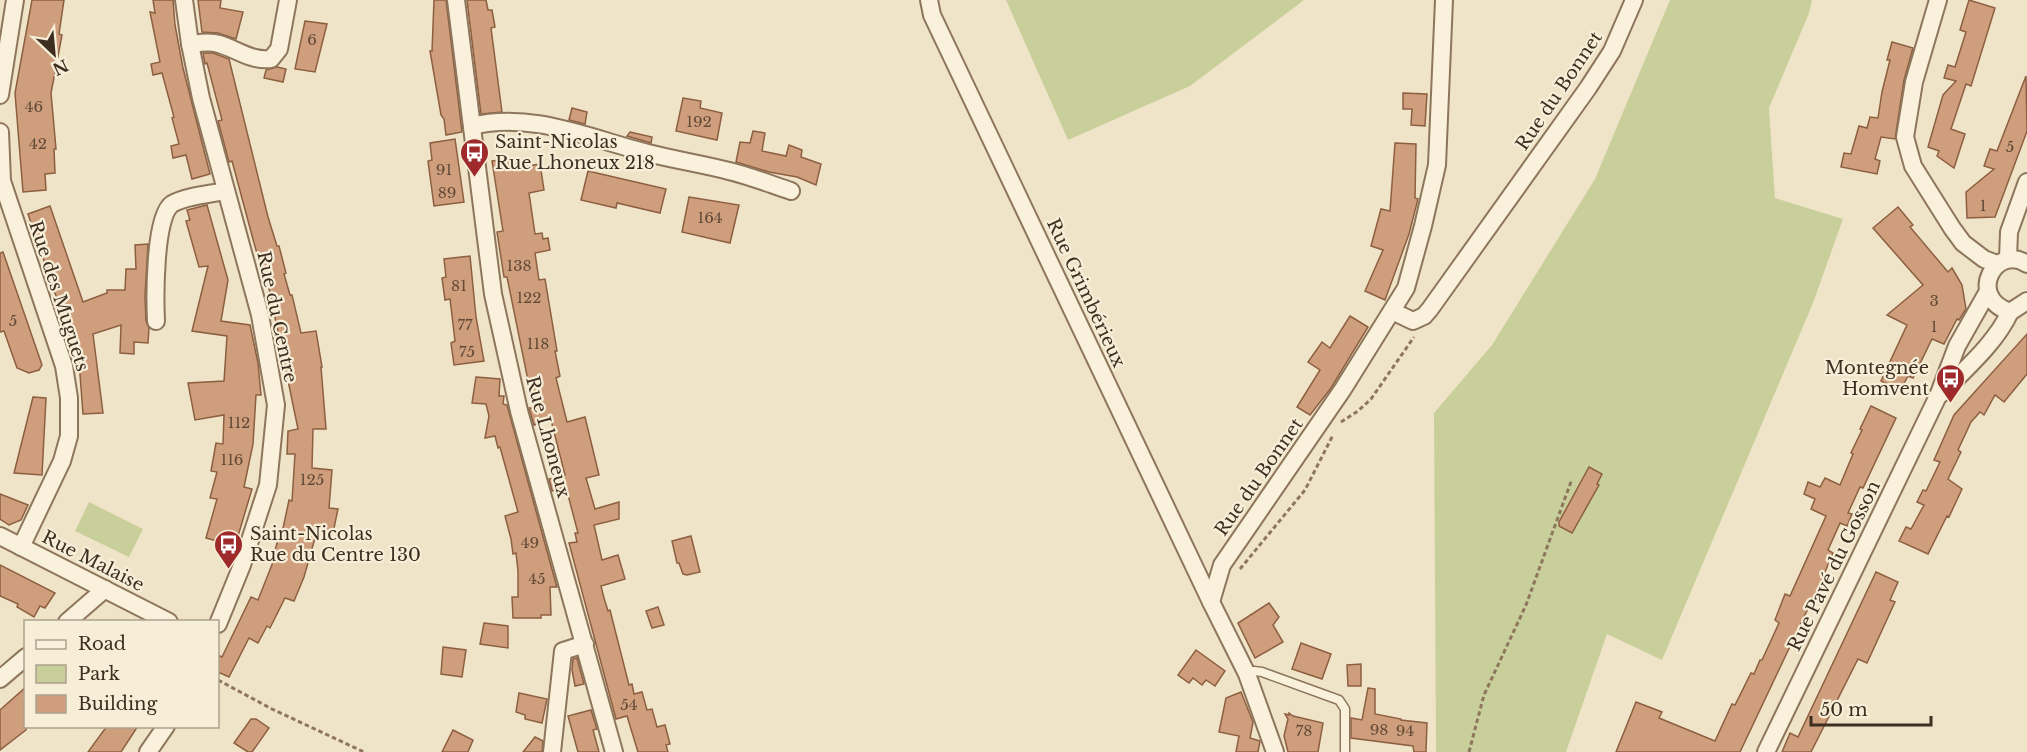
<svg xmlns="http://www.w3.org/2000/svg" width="2027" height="752" font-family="'Libre Baskerville',serif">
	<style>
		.green { fill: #c9cf9b }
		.building { fill: #cf9f7d; stroke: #8d5f41; stroke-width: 1.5 }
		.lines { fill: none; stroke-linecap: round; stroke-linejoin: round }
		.lane-casing { stroke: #8d765c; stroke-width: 11 }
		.street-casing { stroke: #8d765c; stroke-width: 20 }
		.path { stroke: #8d765c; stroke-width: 3; stroke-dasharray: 4.5 3; stroke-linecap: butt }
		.lane { stroke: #faf1dc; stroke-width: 8 }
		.street { stroke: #faf1dc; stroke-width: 16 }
		.labels { text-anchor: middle; stroke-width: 4.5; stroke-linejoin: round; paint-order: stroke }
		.number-label { font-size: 15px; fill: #624a37 }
		.street-label { font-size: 18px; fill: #3d2e20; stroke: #f7eed8 }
		.poi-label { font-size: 18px; fill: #3d2e20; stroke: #f7eed8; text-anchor: start }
	</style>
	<rect width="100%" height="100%" fill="#f0e4c8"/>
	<!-- green -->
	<g class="green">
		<polygon points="1006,0 1304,0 1190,86 1068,140"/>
		<polygon points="1670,0 1812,0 1809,13 1769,108 1775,198 1843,219 1813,303 1662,660 1607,634 1566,752 1436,752 1434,413 1492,345 1595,179"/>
		<polygon points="89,502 143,529 129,557 75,531"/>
	</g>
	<!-- building -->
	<g class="building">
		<polygon points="32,0 64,0 59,34 62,35 51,93 56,149 54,149 55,173 45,174 46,190 23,192 15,93"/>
		<polygon points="153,0 173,0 175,25 183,68 210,174 192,179 186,155 173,158 171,146 179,144 172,118 174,117 162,73 153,75 151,64 160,62 150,12 155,13"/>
		<polygon points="198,0 221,0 220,8 243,12 236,39 218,33 202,32"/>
		<polygon points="434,0 446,0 462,132 446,135 444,119 441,115 430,51 432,51"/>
		<polygon points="467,0 486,0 488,10 492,10 495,27 491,28 502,112 481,114"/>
		<polygon points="1969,0 1995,8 1971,86 1966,84 1951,129 1965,134 1954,168 1937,156 1939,151 1928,147 1943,95 1956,81 1944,78 1948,65 1955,67 1966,32 1960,30"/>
		<polygon points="305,21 327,24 315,72 295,69"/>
		<polygon points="1892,42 1913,48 1904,80 1895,139 1881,137 1875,159 1880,161 1877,174 1841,167 1844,153 1851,154 1859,126 1867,128 1870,117 1878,118 1882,92 1890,60 1887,60"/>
		<polygon points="203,53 213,53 229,59 268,217 277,246 279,246 286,273 284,274 290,295 292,295 301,333 316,331 322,367 321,367 326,429 313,429 312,468 332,470 329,508 338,509 333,533 317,531 304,577 294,601 285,598 270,628 267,626 258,643 249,638 229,677 218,672 218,655 222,657 251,597 258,600 275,557 273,557 280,533 282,533 289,500 292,501 295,454 287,454 288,431 298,429 266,274 261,256 258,257 254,243 232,161 229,162 218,121 222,120 207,63 205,64"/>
		<polygon points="277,67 286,69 283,82 264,78 266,70"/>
		<polygon points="2026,76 2027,131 1995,217 1967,218 1966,192 1994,169 1984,166 1990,149 1997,151"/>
		<polygon points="1403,93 1427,94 1425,126 1411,125 1412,109 1403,109"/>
		<polygon points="683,98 701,101 700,108 722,113 717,140 676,131"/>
		<polygon points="572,108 587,112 585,124 569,120"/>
		<polygon points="753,131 765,133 762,151 786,156 789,145 802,150 801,157 821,164 816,185 797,177 769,172 736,162 740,142 750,143"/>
		<polygon points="630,132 652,137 651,143 627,136"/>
		<polygon points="455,139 464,202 434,206 428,161 432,160 430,143"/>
		<polygon points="1395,143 1416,144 1415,198 1418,199 1409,234 1385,300 1365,291 1383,250 1371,246 1381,209 1390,211"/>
		<polygon points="516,158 518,168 540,164 544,190 529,193 535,234 542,233 543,239 548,238 550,250 535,253 539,280 545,279 557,351 555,351 560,376 556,378 567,422 585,417 599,475 586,478 595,509 619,502 619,519 594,525 602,560 618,555 625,579 601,586 604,598 608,611 610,610 629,685 632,684 634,694 642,692 647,710 652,709 657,727 665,725 670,744 666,745 668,752 638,752 627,716 616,719 569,543 577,542 575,533 578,533 563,476 565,475 551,420 534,425 529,408 533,408 532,400 507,277 504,277 497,232 503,231 492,161"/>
		<polygon points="588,171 666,189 660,213 617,203 616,208 581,200"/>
		<polygon points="689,197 739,205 730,243 682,232"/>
		<polygon points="207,205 228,280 221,321 250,325 258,363 261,395 256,395 253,444 244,487 252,489 235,546 206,538 217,499 210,498 217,472 211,471 216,443 223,444 224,415 195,420 188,383 224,381 227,336 192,331 208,266 199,267 186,221 190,220 187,210"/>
		<polygon points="50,206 83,302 107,293 107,290 125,290 126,269 136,269 135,245 148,244 145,296 146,321 149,328 148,343 134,342 134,354 120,353 121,325 93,334 103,413 83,414 78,348 74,349 28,214"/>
		<polygon points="1898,207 1913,225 1910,227 1948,272 1952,268 1962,285 1966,309 1959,320 1957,319 1944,344 1932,339 1913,378 1908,376 1900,391 1881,381 1907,325 1887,315 1923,285 1873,228"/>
		<polygon points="3,252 42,365 39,370 29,373 17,368 4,331 0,332 0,253"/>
		<polygon points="470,256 476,317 484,361 454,365 451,343 455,341 450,299 445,300 442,278 446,277 444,259"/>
		<polygon points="1350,316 1368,327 1331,388 1310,415 1297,407 1320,370 1308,362 1322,342 1330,348"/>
		<polygon points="2027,334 2027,374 2004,402 1995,395 1984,415 1980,412 1971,422 1958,450 1961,452 1948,479 1962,489 1949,517 1947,516 1928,554 1899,541 1906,527 1911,529 1924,505 1917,502 1923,490 1926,491 1940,462 1934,460 1954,415"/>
		<polygon points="476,377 500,379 499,396 504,396 503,404 507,405 556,584 557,587 550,587 551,615 541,615 541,618 513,618 512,597 518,597 518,571 516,553 513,554 511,539 505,516 518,512 500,447 498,448 495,436 485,438 489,416 486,404 472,403"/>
		<polygon points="33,397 46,398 42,475 14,473"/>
		<polygon points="1871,406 1896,418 1863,488 1860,487 1848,513 1852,514 1847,526 1840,523 1828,550 1833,553 1822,579 1740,752 1616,752 1636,702 1662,712 1659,718 1715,741 1732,704 1735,705 1751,673 1754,674 1760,660 1762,660 1779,623 1775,620 1785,594 1790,596 1826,516 1811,509 1815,499 1804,494 1808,482 1820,487 1825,478 1840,485 1853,454 1851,453 1862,430 1860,429"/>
		<polygon points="1589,467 1602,474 1597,484 1599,485 1572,533 1559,526 1559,522"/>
		<polygon points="559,477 562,488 552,491 549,479"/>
		<polygon points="0,494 28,505 21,520 9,525 0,519"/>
		<polygon points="691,536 700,572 687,575 683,574 679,563 677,563 672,541"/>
		<polygon points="0,565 55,593 45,608 40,606 34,617 17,607 18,604 0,596"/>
		<polygon points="1876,572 1898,582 1890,600 1895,602 1867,663 1858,659 1811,752 1782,752 1790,733 1798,737"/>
		<polygon points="1269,603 1279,617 1273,625 1283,642 1255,658 1238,623"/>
		<polygon points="658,607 664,625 652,628 646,611"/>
		<polygon points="484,623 508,626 508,648 480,644"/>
		<polygon points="1301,643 1331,654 1322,679 1292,669"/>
		<polygon points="443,647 466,650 462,677 441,674"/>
		<polygon points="1196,650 1225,671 1215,686 1206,680 1202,685 1193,678 1189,683 1178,675"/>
		<polygon points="577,658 584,684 575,686 572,670 573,659"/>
		<polygon points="1361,664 1361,686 1348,686 1347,665"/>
		<polygon points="26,687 26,730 0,750 0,710"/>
		<polygon points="1368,688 1375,689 1375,714 1401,719 1401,720 1427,723 1426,752 1414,752 1413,746 1351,738 1351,718 1362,720"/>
		<polygon points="1241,692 1253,722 1250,738 1260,741 1258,752 1236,752 1239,736 1219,732 1226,698"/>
		<polygon points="519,693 547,699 542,723 525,719 525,715 516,712"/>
		<polygon points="591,710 597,729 593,730 599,752 578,752 568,716"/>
		<polygon points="1289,713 1293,716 1323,723 1318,752 1288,752 1284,736 1288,719 1285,714 1289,715"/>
		<polygon points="251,719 256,719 269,728 252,752 248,752 234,743"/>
		<polygon points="107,726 138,726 121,752 88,752"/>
		<polygon points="453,730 473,740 468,752 442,752"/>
		<polygon points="535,737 543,741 542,752 523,752"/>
	</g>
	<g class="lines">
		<defs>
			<polyline id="lane" points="1247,674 1254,671 1262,672 1339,700 1345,709 1345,752"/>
			<g id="street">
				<polyline points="184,0 190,44 201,98 260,315 276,405 268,485 242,565 218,624"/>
				<polyline points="456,0 493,294 519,411 614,752"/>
				<polyline points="929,0 932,15 1211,602 1247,674 1275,752"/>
				<polyline points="1938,0 1914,82 1905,137 1913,166 1952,228 1963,243 1984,259 1997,264"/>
				<path d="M190,44C200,43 209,41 219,44C239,50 250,61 271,59L279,49L288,0"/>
				<polyline points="0,95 15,0"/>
				<path d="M472,126C532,111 591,139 648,153C675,160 702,164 729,171C750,176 770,184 791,191"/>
				<polyline points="0,132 2,181 64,366 69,398 69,436 62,461 21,547"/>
				<polyline points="2008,259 2009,232 2027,182"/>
				<path d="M2027,264C1997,243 1965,296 2010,312L2027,301"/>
				<polyline points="1392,311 1413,321 1424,316 1430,309 1588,88 1612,51 1634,0"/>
				<path d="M156,321C155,300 154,216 172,204C185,196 211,194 226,191"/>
				<path d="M1941,394C1965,369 1995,344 2010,312"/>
				<polyline points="0,536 169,622"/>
				<polyline points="1211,602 1222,565 1343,389 1406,288 1423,226 1437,165 1444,0"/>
				<polyline points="67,622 105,589"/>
				<polyline points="0,679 26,657"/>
				<polyline points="148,752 166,726"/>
				<polyline points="552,752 563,651 585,644"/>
				<polyline points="1766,752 1938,396 1957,346 1987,293"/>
			</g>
		</defs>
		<!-- lane casing -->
		<use href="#lane" class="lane-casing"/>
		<!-- street casing -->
		<use href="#street" class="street-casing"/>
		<!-- path -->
		<g class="path">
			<polyline points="1341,422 1358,411 1371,399 1414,337"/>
			<polyline points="1240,569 1305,490 1333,435"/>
			<polyline points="218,680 272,709 364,752"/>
			<polyline points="1469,752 1484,695 1526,605 1572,479"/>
		</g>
		<!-- lane -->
		<use href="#lane" class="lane"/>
		<!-- street -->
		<use href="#street" class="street"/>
	</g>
	<!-- icons -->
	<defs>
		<symbol id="bus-pin" viewBox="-11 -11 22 30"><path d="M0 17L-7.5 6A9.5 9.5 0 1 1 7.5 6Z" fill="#9e2a2b" stroke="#f7eed8"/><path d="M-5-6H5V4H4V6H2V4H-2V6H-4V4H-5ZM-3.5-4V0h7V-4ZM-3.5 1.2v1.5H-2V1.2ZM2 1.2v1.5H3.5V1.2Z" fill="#fff"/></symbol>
	</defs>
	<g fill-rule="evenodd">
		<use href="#bus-pin" x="458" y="136" width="33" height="45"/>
		<use href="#bus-pin" x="1934" y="362" width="33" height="45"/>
		<use href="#bus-pin" x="212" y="528" width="33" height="45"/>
	</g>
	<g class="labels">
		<!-- number labels -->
		<g class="number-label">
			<text x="312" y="45">6</text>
			<text x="34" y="112">46</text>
			<text x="699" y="127">192</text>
			<text x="38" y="149">42</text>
			<text x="2010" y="152">5</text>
			<text x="444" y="175">91</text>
			<text x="447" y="198">89</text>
			<text x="1983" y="211">1</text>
			<text x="710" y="223">164</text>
			<text x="519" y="271">138</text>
			<text x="459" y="291">81</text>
			<text x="529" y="303">122</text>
			<text x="1934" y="306">3</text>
			<text x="13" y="326">5</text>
			<text x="465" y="330">77</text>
			<text x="1934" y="332">1</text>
			<text x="538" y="349">118</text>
			<text x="467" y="357">75</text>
			<text x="239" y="428">112</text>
			<text x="232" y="465">116</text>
			<text x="312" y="485">125</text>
			<text x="530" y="548">49</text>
			<text x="537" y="584">45</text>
			<text x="629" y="710">54</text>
			<text x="1379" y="735">98</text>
			<text x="1304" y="736">78</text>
			<text x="1405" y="736">94</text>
		</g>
		<!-- street labels -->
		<g class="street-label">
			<text transform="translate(1559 91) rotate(-56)" y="6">Rue du Bonnet</text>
			<text transform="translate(1086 293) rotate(65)" y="6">Rue Grimbérieux</text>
			<text transform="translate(59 296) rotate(72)" y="6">Rue des Muguets</text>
			<text transform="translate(277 317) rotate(78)" y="6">Rue du Centre</text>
			<text transform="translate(548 437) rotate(75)" y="6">Rue Lhoneux</text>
			<text transform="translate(1259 477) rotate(-55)" y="6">Rue du Bonnet</text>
			<text transform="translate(93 561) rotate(27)" y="6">Rue Malaise</text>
			<text transform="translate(1834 566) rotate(-64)" y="6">Rue Pavé du Gosson</text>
		</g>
		<!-- poi labels -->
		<g class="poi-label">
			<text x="495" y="148">Saint-Nicolas<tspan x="495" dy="21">Rue Lhoneux 218</tspan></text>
			<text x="1929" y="374" text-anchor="end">Montegnée<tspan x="1929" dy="21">Homvent</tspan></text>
			<text x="250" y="540">Saint-Nicolas<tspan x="250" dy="21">Rue du Centre 130</tspan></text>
		</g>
	</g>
	<!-- legend -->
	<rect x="24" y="620" width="195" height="108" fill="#f7eed8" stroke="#ada18e" stroke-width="1.5"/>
	<rect x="36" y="640" width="30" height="9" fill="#faf1dc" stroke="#ada18e" stroke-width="1.5"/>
	<text x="78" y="650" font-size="18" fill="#3d2e20">Road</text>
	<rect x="36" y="665" width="30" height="18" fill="#c9cf9b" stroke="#ada18e" stroke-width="1.5"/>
	<text x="78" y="680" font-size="18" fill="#3d2e20">Park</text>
	<rect x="36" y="695" width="30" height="18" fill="#cf9f7d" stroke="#ada18e" stroke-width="1.5"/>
	<text x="78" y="710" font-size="18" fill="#3d2e20">Building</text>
	<!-- north arrow -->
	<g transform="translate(54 54) rotate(154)" stroke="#f7eed8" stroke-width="4.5" paint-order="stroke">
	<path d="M0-4.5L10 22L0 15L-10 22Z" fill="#3d2e20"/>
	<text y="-9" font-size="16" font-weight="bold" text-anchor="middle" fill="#3d2e20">N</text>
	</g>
	<!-- scale -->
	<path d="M1811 716v9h120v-9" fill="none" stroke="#3d2e20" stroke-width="3"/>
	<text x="1820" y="716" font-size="18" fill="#3d2e20" stroke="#f7eed8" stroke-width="4.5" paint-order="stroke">50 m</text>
</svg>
